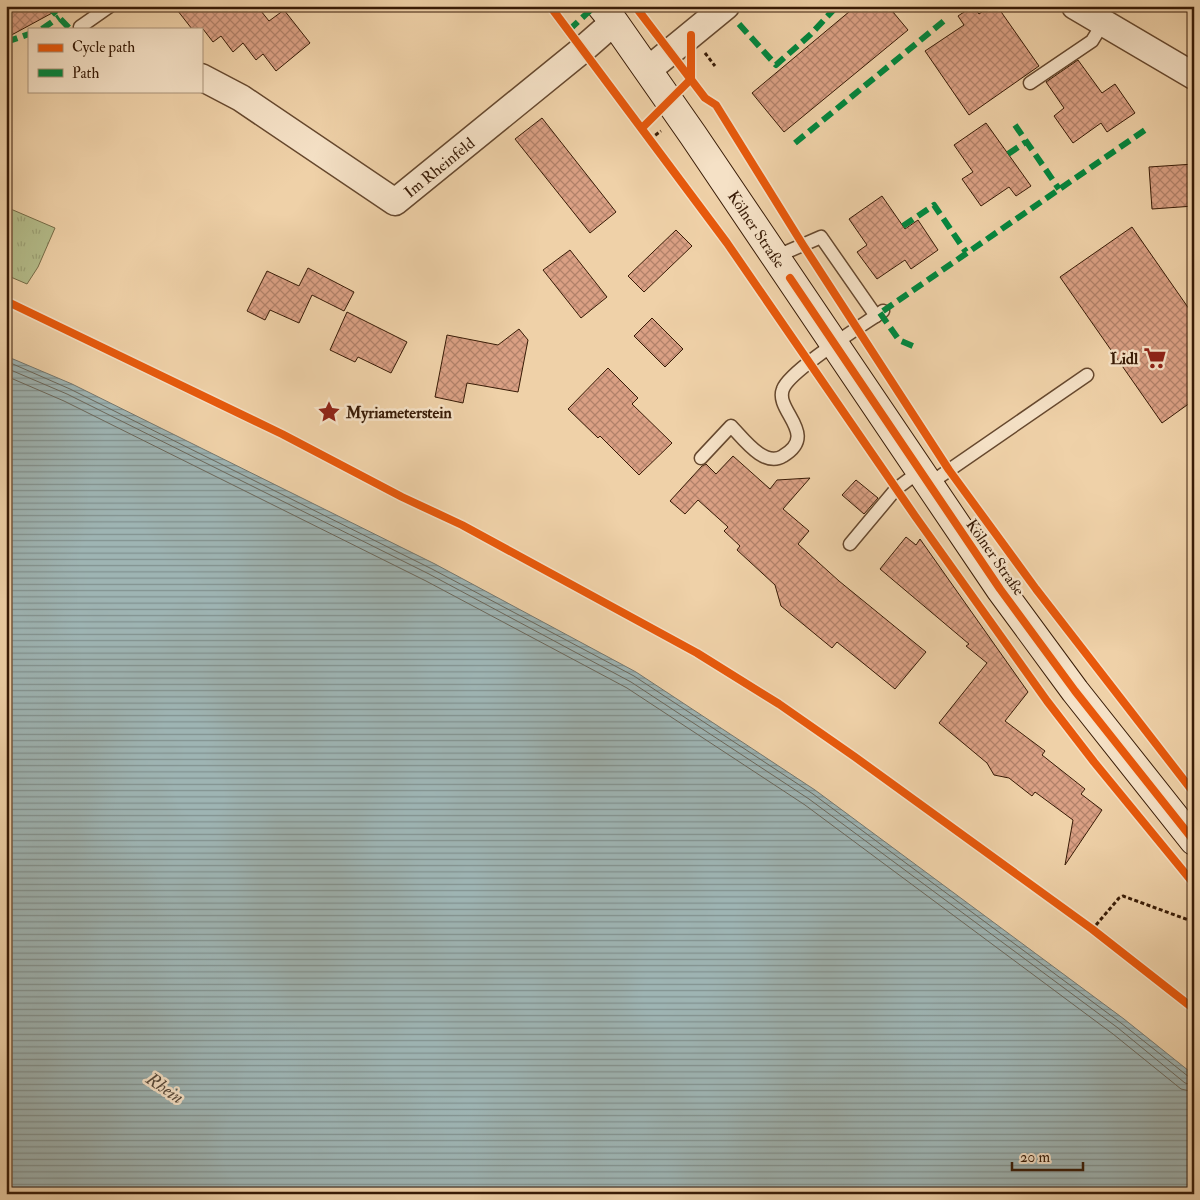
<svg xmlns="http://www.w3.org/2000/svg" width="1200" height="1200" font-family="'IM FELL Double Pica',serif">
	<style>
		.grass { fill: url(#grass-tufts); stroke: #766c48 }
		.water { fill: url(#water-rules); stroke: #75776e }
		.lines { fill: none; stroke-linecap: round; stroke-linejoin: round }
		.shore { stroke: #6b685c; stroke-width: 1 }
		.building { fill: url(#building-cross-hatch); stroke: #381b06 }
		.lane-casing { stroke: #66482e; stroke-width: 15 }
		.street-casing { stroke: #66482e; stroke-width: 29 }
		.secondary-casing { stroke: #381b06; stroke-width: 30 }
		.path { stroke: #381b06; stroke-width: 3; stroke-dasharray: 4 2.5; stroke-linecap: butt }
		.lane { stroke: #f5e1c6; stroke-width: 12 }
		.street { stroke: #f5e1c6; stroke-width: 26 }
		.secondary { stroke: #f5e1c6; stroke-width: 28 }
		.quiet { stroke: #00873e; stroke-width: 6; stroke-dasharray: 12 6; stroke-linecap: butt }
		.cycleway-casing { stroke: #f5e1c6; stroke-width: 11 }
		.cycleway { stroke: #e8590c; stroke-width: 8 }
		.labels { text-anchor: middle; stroke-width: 5; stroke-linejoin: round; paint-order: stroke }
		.street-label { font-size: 16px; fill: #381b06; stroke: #f5e1c6 }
		.poi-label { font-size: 16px; font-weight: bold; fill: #381b06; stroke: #f5e1c6; text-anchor: end }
		.water-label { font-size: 18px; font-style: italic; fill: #57493a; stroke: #f5e1c6 }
	</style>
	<defs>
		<pattern id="grass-tufts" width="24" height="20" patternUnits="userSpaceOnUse" patternTransform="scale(1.25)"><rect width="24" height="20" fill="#b4bd8b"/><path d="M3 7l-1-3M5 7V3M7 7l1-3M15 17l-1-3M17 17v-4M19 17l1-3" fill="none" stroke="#9ca276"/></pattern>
		<pattern id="water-rules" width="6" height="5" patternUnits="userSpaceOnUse" patternTransform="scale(1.25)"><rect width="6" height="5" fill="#9eb4b3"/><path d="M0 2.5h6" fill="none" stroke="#829290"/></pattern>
		<pattern id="building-cross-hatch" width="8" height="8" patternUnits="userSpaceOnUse" patternTransform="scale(1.25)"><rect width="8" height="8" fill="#daa084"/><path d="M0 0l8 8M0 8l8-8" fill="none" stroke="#b2826a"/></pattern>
	</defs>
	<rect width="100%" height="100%" fill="#efd1a8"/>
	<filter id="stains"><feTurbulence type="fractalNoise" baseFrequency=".004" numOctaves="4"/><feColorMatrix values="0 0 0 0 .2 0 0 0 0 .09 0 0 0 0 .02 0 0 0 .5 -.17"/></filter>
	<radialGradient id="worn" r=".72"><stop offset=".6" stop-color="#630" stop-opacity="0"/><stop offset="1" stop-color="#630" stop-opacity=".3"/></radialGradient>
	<!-- grass -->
	<polygon class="grass" points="6,207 55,228 38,267 27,284 6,275"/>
	<!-- water -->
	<polygon class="water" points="6,356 72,384 435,564 636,672 815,790 1124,1019 1194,1075 1194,1194 6,1194"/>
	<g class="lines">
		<!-- shore -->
		<g class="shore">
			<polyline points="6,361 70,389 432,569 634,676 813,794 1121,1023 1189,1077 1194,1079"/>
			<polyline points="6,368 67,394 429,574 631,682 809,799 1118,1028 1185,1083 1194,1085"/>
			<polyline points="6,376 64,401 426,581 627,688 805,805 1113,1034 1181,1089 1194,1092"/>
		</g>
	</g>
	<!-- building -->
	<g class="building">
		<polygon points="6,6 65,6 6,38"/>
		<polygon points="174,6 257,6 269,21 284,10 310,43 276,71 263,54 256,60 243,43 233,52 221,36 213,42 203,29 192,29"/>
		<polygon points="856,6 888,6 908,30 784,132 752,93"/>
		<polygon points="973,6 979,14 990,6 997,6 1039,66 969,115 925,51 964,25 958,16"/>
		<polygon points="1078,60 1102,93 1115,84 1135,113 1107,132 1101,123 1073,143 1054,116 1064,108 1046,82"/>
		<polygon points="542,118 616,212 590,233 515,139"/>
		<polygon points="986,123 1031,186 1016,196 1009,187 981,206 962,179 973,172 954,145"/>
		<polygon points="1194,164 1194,206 1152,209 1149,167"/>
		<polygon points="882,196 905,229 918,220 938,250 911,269 905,260 877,279 857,252 867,245 849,219"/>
		<polygon points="1132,227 1194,316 1194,400 1162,423 1060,277"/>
		<polygon points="676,230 692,246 644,292 628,276"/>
		<polygon points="570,250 607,297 581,318 543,270"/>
		<polygon points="308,268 354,292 344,311 312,295 299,323 270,310 265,320 247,311 267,271 299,286"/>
		<polygon points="347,312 407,342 391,373 358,357 355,362 330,350"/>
		<polygon points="652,318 683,349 665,367 634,336"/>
		<polygon points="519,329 528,340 518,392 467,383 463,403 435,397 447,335 498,345"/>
		<polygon points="608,368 638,398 632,404 672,443 639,475 600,436 598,438 568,409"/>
		<polygon points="733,456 770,489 777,480 810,478 783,509 809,531 798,544 839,581 926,652 895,689 837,642 832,648 781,606 775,585 737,550 740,546 724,531 728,527 698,500 685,514 670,501 702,466 706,464 716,474"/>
		<polygon points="856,480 878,498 864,514 842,495"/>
		<polygon points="906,537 916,545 920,539 1028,692 1005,721 1045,751 1042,755 1085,789 1081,794 1102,810 1065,865 1073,820 1035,792 1032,796 1009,778 994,775 987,763 939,723 987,663 966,646 969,644 880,569"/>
	</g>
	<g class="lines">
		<defs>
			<g id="lane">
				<polyline points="80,27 110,6"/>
				<polyline points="1030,83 1092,41 1103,23"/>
				<polyline points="775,257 821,237 876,316"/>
				<path d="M701,458L731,426C743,438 764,468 783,456C820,434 774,411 783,389C790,370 863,325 883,311"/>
				<polyline points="929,484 1087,375"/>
				<polyline points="850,544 896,489 920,471"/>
			</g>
			<g id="street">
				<polyline points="1075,6 1194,76"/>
				<polyline points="648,70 726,6"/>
				<polyline points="201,77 241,98 395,202 582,50 614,22"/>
			</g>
			<polyline id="secondary" points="601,6 614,22 693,135 1000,589 1075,691 1194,841"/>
		</defs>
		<!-- lane casing -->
		<use href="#lane" class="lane-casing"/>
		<!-- street casing -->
		<use href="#street" class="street-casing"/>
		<!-- secondary casing -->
		<use href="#secondary" class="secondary-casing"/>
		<!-- path -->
		<g class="path">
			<polyline points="705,53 715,66"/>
			<polyline points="650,139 661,131"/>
			<polyline points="1096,925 1119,898 1123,896 1194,922"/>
		</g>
		<!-- lane -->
		<use href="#lane" class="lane"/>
		<!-- street -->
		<use href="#street" class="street"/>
		<!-- secondary -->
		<use href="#secondary" class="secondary"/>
		<!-- quiet -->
		<g class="quiet">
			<polyline points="48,6 70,29"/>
			<polyline points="739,24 776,65 811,34 837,6"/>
			<polyline points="42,29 59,17"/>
			<polyline points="569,30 595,6"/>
			<polyline points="6,42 29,34"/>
			<polyline points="1015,125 1059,189"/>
			<polyline points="795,143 945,20"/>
			<polyline points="1008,154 1026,142"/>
			<polyline points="903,226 934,205 966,252"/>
			<polyline points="883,311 1145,130"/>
			<polyline points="880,313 899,340 913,346"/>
		</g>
		<defs>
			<g id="cycleway">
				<polyline points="550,6 727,243 915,516 1047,701 1094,762 1194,884"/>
				<polyline points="635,6 705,98 716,105 803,245 949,470 1036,589 1194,793"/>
				<polyline points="642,128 691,79 691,35"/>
				<polyline points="790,278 1000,589 1075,691 1194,841"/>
				<polyline points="6,301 282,434 402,497 462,525 697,653 779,704 855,757 1092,929 1194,1009"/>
			</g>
		</defs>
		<!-- cycleway casing -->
		<use href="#cycleway" class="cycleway-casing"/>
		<!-- cycleway -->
		<use href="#cycleway" class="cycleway"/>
	</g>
	<!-- icons -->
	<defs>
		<symbol id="supermarket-bare" viewBox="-9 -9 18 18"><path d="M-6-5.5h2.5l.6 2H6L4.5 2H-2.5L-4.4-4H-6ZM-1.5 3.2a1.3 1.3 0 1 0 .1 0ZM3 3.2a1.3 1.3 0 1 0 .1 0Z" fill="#8f2418" stroke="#f5e1c6" stroke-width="2.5" paint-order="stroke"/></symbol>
		<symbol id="sight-bare" viewBox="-9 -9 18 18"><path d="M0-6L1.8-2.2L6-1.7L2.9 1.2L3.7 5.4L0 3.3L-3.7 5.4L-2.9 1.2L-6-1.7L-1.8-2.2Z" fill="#8f2418" stroke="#f5e1c6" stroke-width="2.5" paint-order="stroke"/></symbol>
	</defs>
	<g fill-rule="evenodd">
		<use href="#supermarket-bare" x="1139" y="342" width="32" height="32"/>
		<use href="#sight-bare" x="313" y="396" width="32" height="32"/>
	</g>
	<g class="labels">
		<!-- street labels -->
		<g class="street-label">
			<text transform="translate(439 167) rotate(-39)" y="6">Im Rheinfeld</text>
			<text transform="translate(757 229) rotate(56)" y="6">Kölner Straße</text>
			<text transform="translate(996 557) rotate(55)" y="6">Kölner Straße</text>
		</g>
		<!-- poi labels -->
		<g class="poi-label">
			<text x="1138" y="364">Lidl</text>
			<text x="346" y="418" text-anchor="start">Myriameterstein</text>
		</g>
		<!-- water labels -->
		<g class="water-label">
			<text transform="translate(165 1088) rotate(34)" y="6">Rhein</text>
		</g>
	</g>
	<!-- margin -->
	<rect width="1200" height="1200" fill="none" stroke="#efd1a8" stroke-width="25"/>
	<rect x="8" y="8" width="1185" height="1185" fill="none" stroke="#381b06" stroke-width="2.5"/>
	<rect x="12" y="12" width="1175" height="1175" fill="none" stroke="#381b06"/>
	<!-- legend -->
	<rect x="28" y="28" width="175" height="65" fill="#f5e1c6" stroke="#a99279"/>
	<rect x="38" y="44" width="25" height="8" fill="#e8590c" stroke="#a99279"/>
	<text x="72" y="52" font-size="15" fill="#381b06">Cycle path</text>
	<rect x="38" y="69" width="25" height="8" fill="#00873e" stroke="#a99279"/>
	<text x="72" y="78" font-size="15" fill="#381b06">Path</text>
	<!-- scale -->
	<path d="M1012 1162v8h71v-8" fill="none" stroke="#381b06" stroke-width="2.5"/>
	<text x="1020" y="1162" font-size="15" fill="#381b06" stroke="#f5e1c6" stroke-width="4" paint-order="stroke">20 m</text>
	<rect width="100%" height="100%" filter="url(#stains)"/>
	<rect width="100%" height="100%" fill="url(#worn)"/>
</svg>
